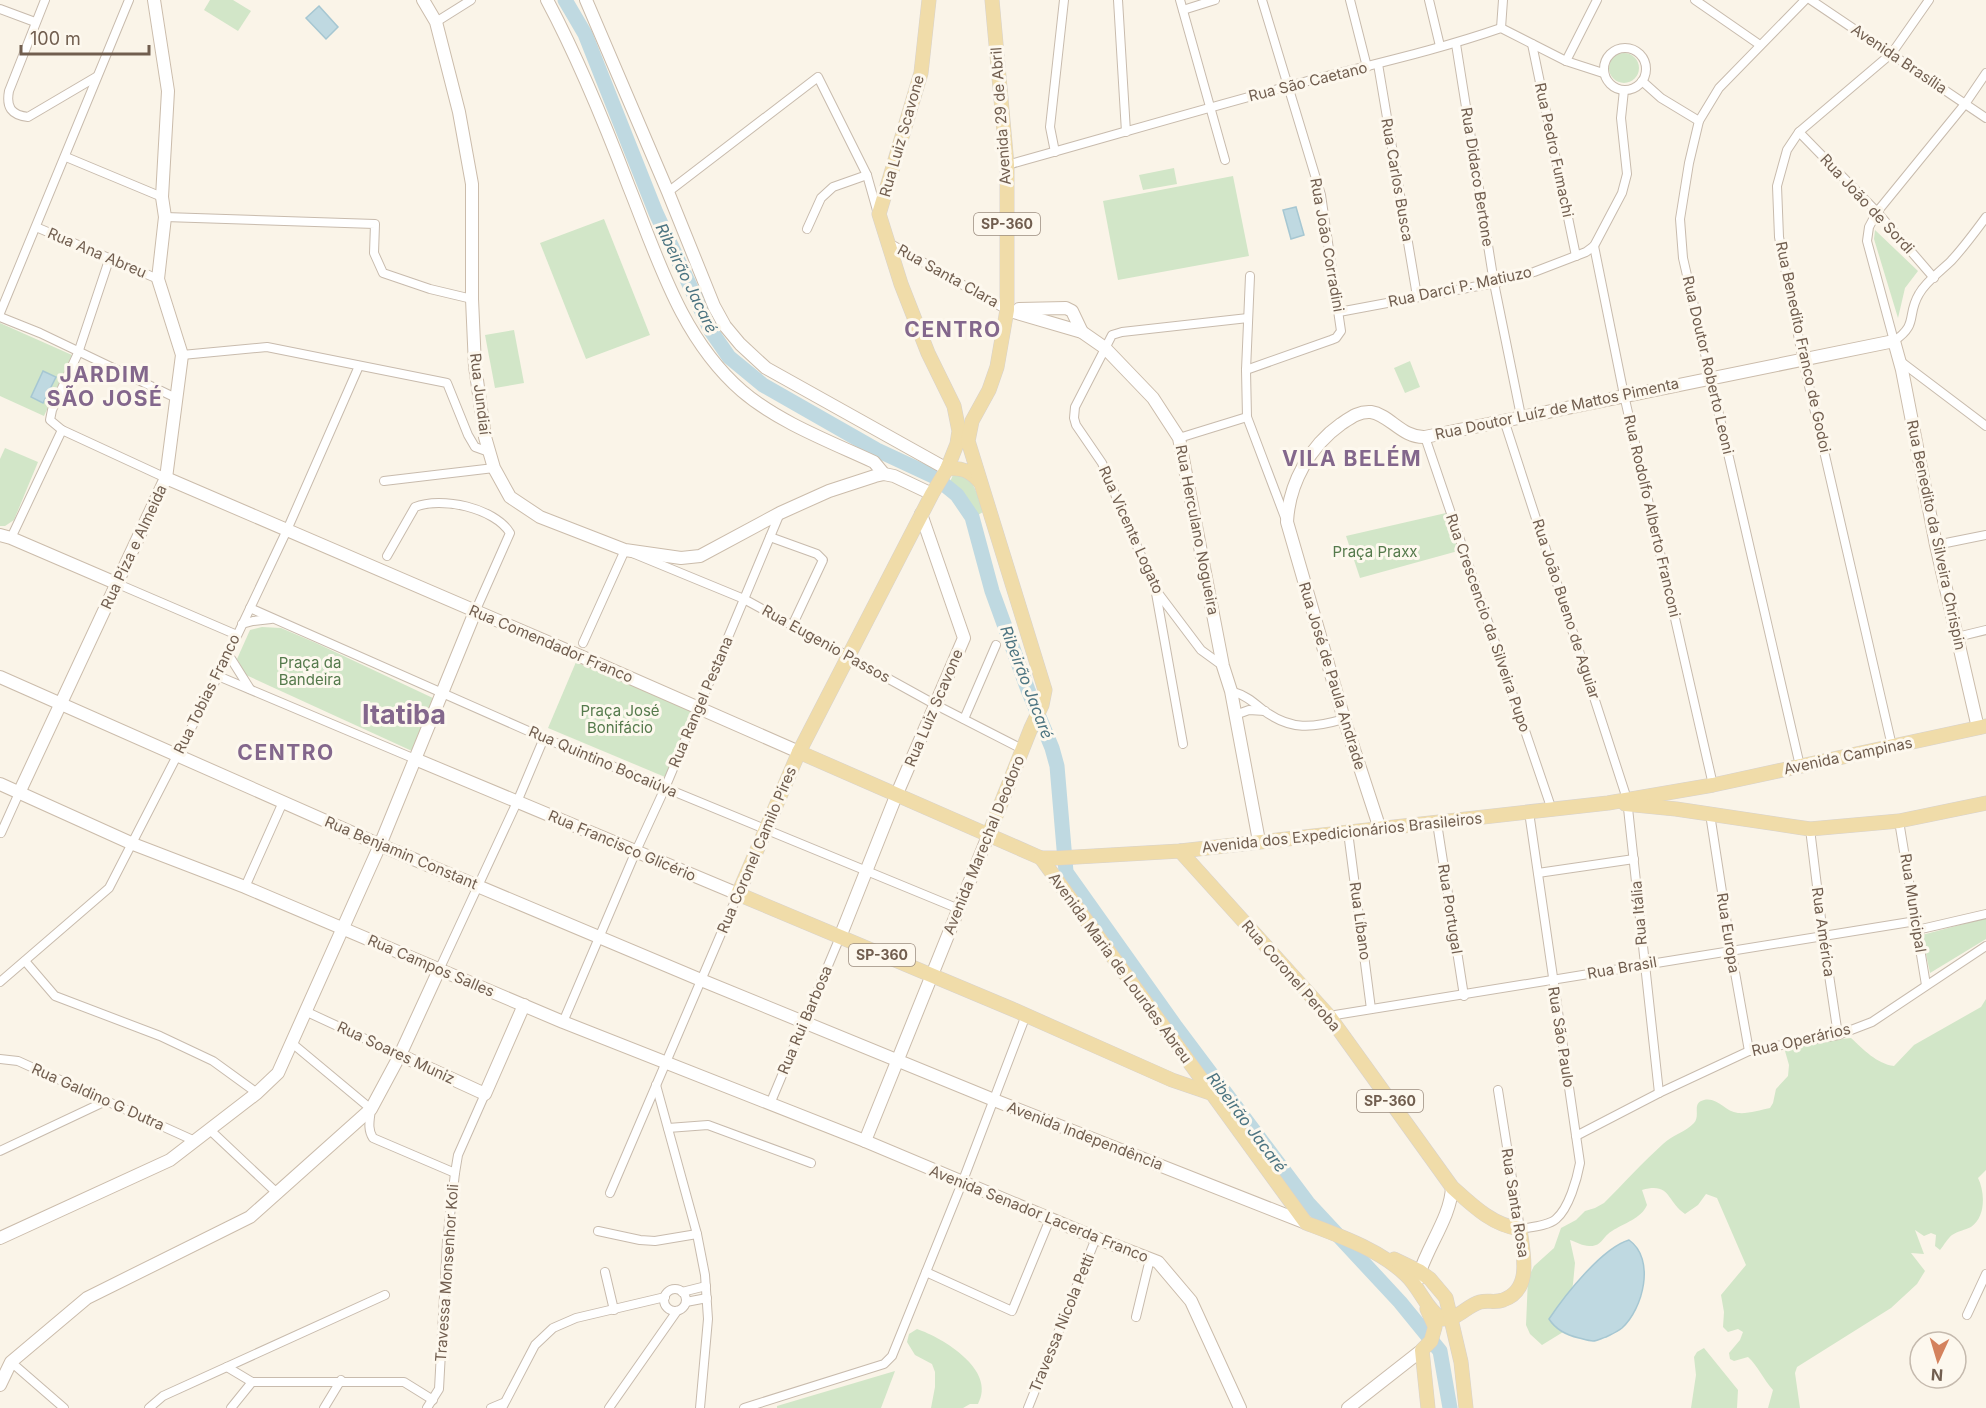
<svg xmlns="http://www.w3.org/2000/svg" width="1986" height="1408" font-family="Inter,sans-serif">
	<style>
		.green { fill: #d2e6c8 }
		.water { fill: #bfd9e1; stroke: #a6c7d2; stroke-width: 1.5 }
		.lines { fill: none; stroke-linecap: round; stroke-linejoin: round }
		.river { stroke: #bfd9e1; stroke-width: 15 }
		.street-casing { stroke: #c8bbad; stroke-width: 10 }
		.secondary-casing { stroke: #cbbcab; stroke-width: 14 }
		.primary-casing { stroke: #d7d2ce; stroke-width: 15 }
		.street { stroke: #fff; stroke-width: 8 }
		.secondary { stroke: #fff; stroke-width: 12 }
		.primary { stroke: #f0dca9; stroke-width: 14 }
		.labels { text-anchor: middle; stroke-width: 6; stroke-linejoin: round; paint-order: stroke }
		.shield { fill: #fdf8ee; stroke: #9b8c7f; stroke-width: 1.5 }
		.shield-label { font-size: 14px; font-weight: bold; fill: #715e4f }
		.street-label { font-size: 15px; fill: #715e4f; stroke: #fdf8ee }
		.park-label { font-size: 15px; fill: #557a4c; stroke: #fdf8ee }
		.water-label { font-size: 16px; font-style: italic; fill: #4c7481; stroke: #fdf8ee }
		.district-label { font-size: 21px; font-weight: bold; letter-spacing: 1.5px; fill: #83678c; stroke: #fdf8ee }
		.town-label { font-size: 27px; font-weight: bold; fill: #83678c; stroke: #fdf8ee }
	</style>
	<rect width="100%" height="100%" fill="#faf4e8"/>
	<!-- green -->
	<g class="green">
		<polygon points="210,0 233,0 251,11 238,31 204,10"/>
		<circle cx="1624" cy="68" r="15"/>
		<polygon points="1174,168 1177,184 1143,190 1139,175"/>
		<polygon points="1233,176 1249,256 1118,280 1103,201"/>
		<polygon points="604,219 650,335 586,359 540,243"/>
		<polygon points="1875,230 1918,271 1905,288 1898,318 1874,239"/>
		<polygon points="0,323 72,355 44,416 0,396"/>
		<polygon points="514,330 524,383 495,388 485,335"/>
		<polygon points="1410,361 1420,387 1405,393 1394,368"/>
		<polygon points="5,448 38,462 14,520 5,526 0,526 0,459"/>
		<path d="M953,475C976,476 976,493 983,512L978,515L962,493L949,484Z"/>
		<polygon points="1446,513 1458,551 1360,578 1346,536"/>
		<polygon points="262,627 281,628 316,643 435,699 412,751 246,675 237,659 250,630"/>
		<polygon points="576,662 692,711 665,777 548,728"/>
		<polygon points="1986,918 1986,939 1930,973 1922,935"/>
		<path d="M1986,999V1170L1978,1178C1985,1192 1986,1217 1971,1227C1965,1230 1958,1231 1952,1235C1948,1238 1944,1245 1940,1250L1935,1246L1936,1235L1931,1233L1924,1236L1915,1230L1924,1254L1911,1253L1925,1271L1917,1284L1891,1308L1797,1367L1795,1373L1800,1408H1768L1773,1390C1763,1379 1758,1366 1748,1357L1734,1361L1730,1359L1729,1353L1740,1340L1743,1332L1738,1329L1728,1332L1723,1327L1724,1312L1721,1295L1746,1265L1717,1198L1706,1194L1698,1205L1685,1214C1666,1201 1671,1182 1642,1190L1647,1205C1641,1219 1624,1223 1612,1231C1603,1236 1602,1247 1589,1246C1583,1246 1576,1242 1570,1240L1575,1263L1573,1284L1569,1301L1568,1329L1542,1345L1530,1334L1526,1325L1528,1278L1534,1266L1554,1248L1561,1228L1576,1220L1585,1211L1595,1208L1604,1203C1624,1183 1643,1162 1663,1144C1672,1135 1686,1132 1694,1123C1701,1115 1691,1103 1704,1100C1718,1097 1725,1112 1738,1113C1748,1114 1760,1110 1770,1108L1773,1103L1776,1089L1788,1076L1789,1065L1785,1051L1787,1046L1792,1044L1851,1038C1863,1049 1877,1064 1894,1066L1914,1045L1981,1007Z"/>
		<path d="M917,1329C943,1338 997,1370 978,1404H970L963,1408H931L935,1387V1372L932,1364L915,1355L907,1342L909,1334Z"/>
		<polygon points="1704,1348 1738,1390 1737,1408 1691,1408 1696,1375 1694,1357 1697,1352"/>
		<polygon points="895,1371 881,1408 777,1408 777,1406"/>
	</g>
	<!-- water -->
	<g class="water">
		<polygon points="319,6 338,27 326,39 306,18"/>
		<polygon points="1296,207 1304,235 1291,239 1283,210"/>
		<polygon points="43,371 56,377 43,403 31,397"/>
		<path d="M1629,1240C1656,1259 1643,1309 1622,1328C1617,1332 1612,1334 1606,1337C1602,1338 1597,1341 1593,1341C1589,1341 1583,1339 1579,1338C1566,1335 1556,1330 1549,1319C1565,1295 1602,1248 1629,1240Z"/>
	</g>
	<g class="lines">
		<!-- river -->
		<polyline class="river" points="565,0 585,34 656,213 711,331 729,357 763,385 877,450 935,477 957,495 972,517 992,591 1028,690 1052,748 1057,766 1066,872 1176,1027 1308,1203 1400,1302 1440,1351 1450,1408"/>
		<defs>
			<g id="street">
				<path d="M45,0L9,91C6,107 11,115 28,117L96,77"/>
				<polyline points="1118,0 1126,132"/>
				<polyline points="1180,0 1225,160"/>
				<polyline points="1350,0 1367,67"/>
				<polyline points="1429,0 1440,46"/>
				<polyline points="1695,0 1760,45"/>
				<polyline points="1811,0 1986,118"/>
				<polyline points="0,9 35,22"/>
				<polyline points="1183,10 1215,0"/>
				<polyline points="436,22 471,0"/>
				<polyline points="1501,28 1503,0"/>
				<polyline points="1456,44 1494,283 1521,416"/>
				<polyline points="1532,44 1576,256"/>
				<circle cx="1625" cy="69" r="21"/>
				<polyline points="1566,61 1597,0"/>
				<polyline points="1378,64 1417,296"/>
				<path d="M1986,73L1965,104L1877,212L1869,227L1867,241L1894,341C1919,324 1906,316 1919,294C1926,281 1941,271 1951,261C1964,247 1975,232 1986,217"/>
				<polyline points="1642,81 1661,98 1699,121"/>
				<polyline points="1799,132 1877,212 1934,278"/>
				<polyline points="1055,152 1050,127 1064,0"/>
				<polyline points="66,157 162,197"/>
				<path d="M1007,165C1101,139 1195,111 1289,86C1360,67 1432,52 1501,28L1566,61L1603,73"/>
				<polyline points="668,192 818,77 867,175 878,214"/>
				<polyline points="165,217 375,224 374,253 383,273 430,289 472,299"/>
				<polyline points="36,227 158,279"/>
				<polyline points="807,229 821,198 833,187 867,175"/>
				<polyline points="889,243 1007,310"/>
				<polyline points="1594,246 1624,395 1713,785"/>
				<polyline points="109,260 78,353 52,410 50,420 62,430 166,478"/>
				<polyline points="1250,276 1246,370 1247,417 1286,520"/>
				<polyline points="1339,312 1494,283 1534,272 1586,252 1594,246 1622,193 1627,174 1621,118 1624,90"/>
				<polyline points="0,313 129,0"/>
				<polyline points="0,317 40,333 176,398"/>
				<polyline points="182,355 267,347 447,383 468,435 475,447 489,452"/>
				<polyline points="1900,361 1986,426"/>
				<polyline points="1246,370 1331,340 1336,338 1341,331 1321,195 1262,0"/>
				<polyline points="1504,420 1627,799 1659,1093"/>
				<polyline points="1425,437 1552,810"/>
				<polyline points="1179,438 1247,417"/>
				<polyline points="384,481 494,468"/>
				<polyline points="770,537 817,554 823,560 792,626"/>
				<polyline points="11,538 62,430"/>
				<polyline points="1936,545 1986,535"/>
				<path d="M387,556L415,507C441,496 495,508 510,533L475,612"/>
				<polyline points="118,584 237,635"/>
				<polyline points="1156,593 1183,744"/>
				<polyline points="250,608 544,738 959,909"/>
				<polyline points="242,624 253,621 271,619"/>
				<polyline points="1957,637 1986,630"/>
				<polyline points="583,643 625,550 744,599 936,705 1022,749"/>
				<polyline points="228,654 250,689"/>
				<polyline points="1223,666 1201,650 1155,589 1102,463 1076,425 1074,418 1075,407 1112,335 1122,332 1248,318"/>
				<polyline points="218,676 415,759"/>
				<path d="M1231,691C1245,695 1252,701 1263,710C1291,731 1313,728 1344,719"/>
				<polyline points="1235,715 1249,710 1265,711"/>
				<polyline points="964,719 996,645"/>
				<polyline points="1892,746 1803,360 1779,237 1777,186 1787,150 1799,132 1892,53 1929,0"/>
				<polyline points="1800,766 1683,258 1680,219 1689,163 1699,121 1719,88 1805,0"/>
				<polyline points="1710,814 1731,950 1749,1051"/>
				<polyline points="1899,821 1926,985"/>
				<polyline points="1437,823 1464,996"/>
				<polyline points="1810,829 1823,935 1838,1035"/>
				<polyline points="1348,832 1371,1009"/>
				<polyline points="1,833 19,793"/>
				<polyline points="1538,873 1634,859"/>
				<polyline points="245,887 283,802"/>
				<polyline points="1917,930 1986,914"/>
				<polyline points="25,961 55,996 160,1036 213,1061 257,1093"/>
				<polyline points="439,970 517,802 544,738"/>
				<polyline points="0,982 109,888 218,676 287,530 359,366"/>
				<polyline points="307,1012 400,1055"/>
				<path d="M1329,1016C1525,985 1720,952 1916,921"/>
				<polyline points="563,1022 636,851 665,788 780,513"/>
				<path d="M293,1044L371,1109C370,1119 367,1129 373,1138L455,1173"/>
				<polyline points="0,1059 18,1061 195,1141"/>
				<polyline points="656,1085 697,1234 705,1275 708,1319 700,1408"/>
				<path d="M1498,1090L1520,1229C1531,1227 1548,1226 1556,1219C1569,1208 1577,1179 1580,1163L1529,812"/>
				<polyline points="770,1104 840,937"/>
				<polyline points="668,1128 708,1125 811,1163"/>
				<polyline points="210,1130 278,1194"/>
				<polyline points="1576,1136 1659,1093 1749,1051 1838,1035 1872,1022 1986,946"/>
				<polyline points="0,1151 106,1101"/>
				<polyline points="610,1193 738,894"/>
				<polyline points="598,1231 640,1240 655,1241 697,1234"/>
				<polyline points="605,1272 614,1310"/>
				<polyline points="926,1272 1012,1311 1050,1219"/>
				<circle cx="675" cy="1300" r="11"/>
				<polyline points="682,1292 706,1286"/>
				<polyline points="686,1302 707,1298"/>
				<polyline points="1967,1315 1986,1274"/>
				<polyline points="1136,1317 1150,1259"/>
				<polyline points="11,1362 64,1408"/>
				<polyline points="227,1367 252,1382 404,1382 433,1400"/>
				<polyline points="149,1408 163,1396 385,1295"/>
				<polyline points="231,1408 252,1382"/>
				<polyline points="324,1408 341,1380"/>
				<polyline points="427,1408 439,1389 447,1241 455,1173 458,1155 485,1094"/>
				<polyline points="491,1408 503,1403"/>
				<polyline points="502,1408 535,1345 553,1328 576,1318 665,1297"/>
				<polyline points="609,1408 677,1311"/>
				<polyline points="744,1408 884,1364 892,1356 962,1183 1026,1015"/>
				<polyline points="1028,1408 1096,1238"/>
			</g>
			<g id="secondary">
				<polyline points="423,0 436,22 459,112 472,184 472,299 475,366 485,437 494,468 510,497 540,517 625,550 681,558 700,556 780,513 829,491 875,476 884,474 894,476 932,494"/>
				<path d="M547,0C579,60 605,124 629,187C658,259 681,338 742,391C778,422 831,442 874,462L884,474"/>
				<polyline points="586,0 668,192 714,306 725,326 740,344 766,368 947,469"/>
				<polyline points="1019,309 1066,308 1072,311 1082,332"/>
				<polyline points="1007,310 1082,332 1105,348 1153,398 1179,438 1223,666 1231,691 1259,841"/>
				<polyline points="166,478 587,659 799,752"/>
				<polyline points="0,535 11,538 118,584"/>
				<polyline points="0,677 380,845 701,980 994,1100 1306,1223"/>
				<polyline points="415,759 738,894"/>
				<polyline points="0,784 133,844 245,887 563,1022 865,1141 1096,1238 1158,1262 1191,1301 1240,1408"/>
				<polyline points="19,793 166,478 182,355 158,279 165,217 162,197 168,91 154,0"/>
				<path d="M1380,829L1344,719L1287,522C1289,483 1310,446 1341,424C1350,418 1359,411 1371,412C1390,415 1402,438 1425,437L1894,341L1902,370L1936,545L1978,728"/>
				<polyline points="840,937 896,796 964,638 921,514"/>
				<polyline points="400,1055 485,1094 524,1005"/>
				<polyline points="865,1141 988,836"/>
				<polyline points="0,1238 170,1160 257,1093 278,1073 380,845 475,612"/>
				<path d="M1417,1281C1425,1249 1451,1218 1452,1187"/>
				<polyline points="0,1385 11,1362 87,1298 250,1217 371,1109 400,1055 439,970"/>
				<polyline points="1348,1408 1422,1350"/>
			</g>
			<g id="primary">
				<polyline points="929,0 921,73 879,214 901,284 928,353 954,406 959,431 957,444 947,469 932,494 799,752 738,894 1012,1009 1172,1080 1213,1094"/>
				<path d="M947,469C962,467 970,471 980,482"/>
				<polyline points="799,752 1041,858 1059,858 1180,851 1608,803 1713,785 1986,726"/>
				<polyline points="1625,804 1676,809 1810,829 1899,821 1986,803"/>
				<polyline points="988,836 1031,728 1042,705 1045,690 968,441 972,421 989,390 997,367 1007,310 1007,165 992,0"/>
				<path d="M1041,858L1306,1223C1340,1236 1380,1250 1406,1275C1420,1288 1426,1309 1442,1319C1458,1320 1466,1306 1480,1302C1487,1300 1496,1303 1503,1300C1533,1290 1523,1253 1520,1229C1492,1225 1472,1205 1452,1187L1329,1016L1180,851"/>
				<polyline points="1394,1259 1419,1271 1430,1279 1446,1298 1461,1362 1466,1408"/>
				<polyline points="1427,1309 1435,1327 1431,1341 1422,1350 1428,1408"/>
			</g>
		</defs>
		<!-- street casing -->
		<use href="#street" class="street-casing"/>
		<!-- secondary casing -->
		<use href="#secondary" class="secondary-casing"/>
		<!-- primary casing -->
		<use href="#primary" class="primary-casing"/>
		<!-- street -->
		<use href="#street" class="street"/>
		<!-- secondary -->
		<use href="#secondary" class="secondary"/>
		<!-- primary -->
		<use href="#primary" class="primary"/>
	</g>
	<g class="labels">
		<!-- shield labels -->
		<g class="shield">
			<rect x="974" y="213" width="66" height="22" rx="4.5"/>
			<rect x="849" y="944" width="66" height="22" rx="4.5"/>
			<rect x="1357" y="1090" width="66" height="22" rx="4.5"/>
		</g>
		<g class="shield-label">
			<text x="1007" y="229">SP-360</text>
			<text x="882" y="960">SP-360</text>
			<text x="1390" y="1106">SP-360</text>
		</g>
		<!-- street labels -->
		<g class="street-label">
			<text transform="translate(1899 59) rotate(34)" y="5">Avenida Brasília</text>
			<text transform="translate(1308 82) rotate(-14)" y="5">Rua São Caetano</text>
			<text transform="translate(1001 116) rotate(-94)" y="5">Avenida 29 de Abril</text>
			<text transform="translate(902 136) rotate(-74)" y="5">Rua Luiz Scavone</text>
			<text transform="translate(1554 150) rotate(78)" y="5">Rua Pedro Fumachi</text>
			<text transform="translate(1477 177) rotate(81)" y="5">Rua Didaco Bertone</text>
			<text transform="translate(1397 180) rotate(80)" y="5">Rua Carlos Busca</text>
			<text transform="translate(1867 204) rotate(47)" y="5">Rua João de Sordi</text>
			<text transform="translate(1327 245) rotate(80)" y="5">Rua João Corradini</text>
			<text transform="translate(97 253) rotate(23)" y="5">Rua Ana Abreu</text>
			<text transform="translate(948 276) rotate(29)" y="5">Rua Santa Clara</text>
			<text transform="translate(1460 287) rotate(-12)" y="5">Rua Darci P. Matiuzo</text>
			<text transform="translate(1803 347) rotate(78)" y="5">Rua Benedito Franco de Godoi</text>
			<text transform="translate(1708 365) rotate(77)" y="5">Rua Doutor Roberto Leoni</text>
			<text transform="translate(480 394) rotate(83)" y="5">Rua Jundiaí</text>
			<text transform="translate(1557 409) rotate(-12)" y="5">Rua Doutor Luíz de Mattos Pimenta</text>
			<text transform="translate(1652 516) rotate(77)" y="5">Rua Rodolfo Alberto Franconi</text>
			<text transform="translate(1131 530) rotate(66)" y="5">Rua Vicente Logato</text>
			<text transform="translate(1197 530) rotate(79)" y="5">Rua Herculano Nogueira</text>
			<text transform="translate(1936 535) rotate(78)" y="5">Rua Benedito da Silveira Chrispin</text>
			<text transform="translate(134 547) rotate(-65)" y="5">Rua Piza e Almeida</text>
			<text transform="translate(1566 609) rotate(72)" y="5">Rua João Bueno de Aguiar</text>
			<text transform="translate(1488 623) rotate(71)" y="5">Rua Crescencio da Silveira Pupo</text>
			<text transform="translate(551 644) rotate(23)" y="5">Rua Comendador Franco</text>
			<text transform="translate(826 644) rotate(29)" y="5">Rua Eugenio Passos</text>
			<text transform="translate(1332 676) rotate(73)" y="5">Rua José de Paula Andrade</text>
			<text transform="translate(207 694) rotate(-64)" y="5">Rua Tobias Franco</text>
			<text transform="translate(701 702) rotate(-67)" y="5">Rua Rangel Pestana</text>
			<text transform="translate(934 708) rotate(-67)" y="5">Rua Luiz Scavone</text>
			<text transform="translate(1848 756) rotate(-12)" y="5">Avenida Campinas</text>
			<text transform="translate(603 762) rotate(23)" y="5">Rua Quintino Bocaiúva</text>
			<text transform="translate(1342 833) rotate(-6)" y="5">Avenida dos Expedicionários Brasileiros</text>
			<text transform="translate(984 845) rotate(-68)" y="5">Avenida Marechal Deodoro</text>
			<text transform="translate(622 846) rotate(23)" y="5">Rua Francisco Glicério</text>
			<text transform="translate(757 850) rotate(-67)" y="5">Rua Coronel Camilo Pires</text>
			<text transform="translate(401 853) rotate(23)" y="5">Rua Benjamin Constant</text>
			<text transform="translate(1913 903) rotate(81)" y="5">Rua Municipal</text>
			<text transform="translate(1450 909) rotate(81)" y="5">Rua Portugal</text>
			<text transform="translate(1639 913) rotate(-95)" y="5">Rua Itália</text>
			<text transform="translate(1360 921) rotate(82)" y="5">Rua Líbano</text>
			<text transform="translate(1823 932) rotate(82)" y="5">Rua América</text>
			<text transform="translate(1728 933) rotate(81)" y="5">Rua Europa</text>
			<text transform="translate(431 966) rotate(23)" y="5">Rua Campos Salles</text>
			<text transform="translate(1120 968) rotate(54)" y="5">Avenida Maria de Lourdes Abreu</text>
			<text transform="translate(1622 968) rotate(-10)" y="5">Rua Brasil</text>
			<text transform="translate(1291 976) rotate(49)" y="5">Rua Coronel Peroba</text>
			<text transform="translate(805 1020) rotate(-67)" y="5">Rua Rui Barbosa</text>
			<text transform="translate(1561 1037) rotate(81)" y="5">Rua São Paulo</text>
			<text transform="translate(1801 1040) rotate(-13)" y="5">Rua Operários</text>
			<text transform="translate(396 1053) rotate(25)" y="5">Rua Soares Muniz</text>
			<text transform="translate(98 1097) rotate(24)" y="5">Rua Galdino G Dutra</text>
			<text transform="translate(1085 1136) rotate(21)" y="5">Avenida Independência</text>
			<text transform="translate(1515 1203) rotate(81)" y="5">Rua Santa Rosa</text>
			<text transform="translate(1039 1214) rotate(22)" y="5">Avenida Senador Lacerda Franco</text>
			<text transform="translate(447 1273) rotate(-86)" y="5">Travessa Monsenhor Koli</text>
			<text transform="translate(1062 1323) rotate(-68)" y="5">Travessa Nicola Petti</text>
		</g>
		<!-- park labels -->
		<g class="park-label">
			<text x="1375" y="557">Praça Praxx</text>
			<text x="310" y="668">Praça da<tspan x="310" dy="17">Bandeira</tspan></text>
			<text x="620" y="716">Praça José<tspan x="620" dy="17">Bonifácio</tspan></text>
		</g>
		<!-- water labels -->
		<g class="water-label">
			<text transform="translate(687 278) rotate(64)" y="6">Ribeirão Jacaré</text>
			<text transform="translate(1027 682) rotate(69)" y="6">Ribeirão Jacaré</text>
			<text transform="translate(1247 1122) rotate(53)" y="6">Ribeirão Jacaré</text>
		</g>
		<!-- district labels -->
		<g class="district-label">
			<text x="953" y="337">CENTRO</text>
			<text x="105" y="382">JARDIM<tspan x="105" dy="24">SÃO JOSÉ</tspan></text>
			<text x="1352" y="466">VILA BELÉM</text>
			<text x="286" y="760">CENTRO</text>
		</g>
		<!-- town labels -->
		<g class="town-label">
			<text x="404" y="724">Itatiba</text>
		</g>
	</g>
	<!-- north arrow -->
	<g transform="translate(1938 1360) rotate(184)"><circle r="28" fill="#fdf8ee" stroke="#c5baae" stroke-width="1.5"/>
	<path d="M0-4.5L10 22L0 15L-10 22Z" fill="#d4825d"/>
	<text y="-9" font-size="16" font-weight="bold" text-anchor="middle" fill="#715e4f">N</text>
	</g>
	<!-- scale -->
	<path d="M21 45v9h128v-9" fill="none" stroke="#715e4f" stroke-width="3"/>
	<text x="30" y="45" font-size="18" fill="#715e4f" stroke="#fdf8ee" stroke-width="4.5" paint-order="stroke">100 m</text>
</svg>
